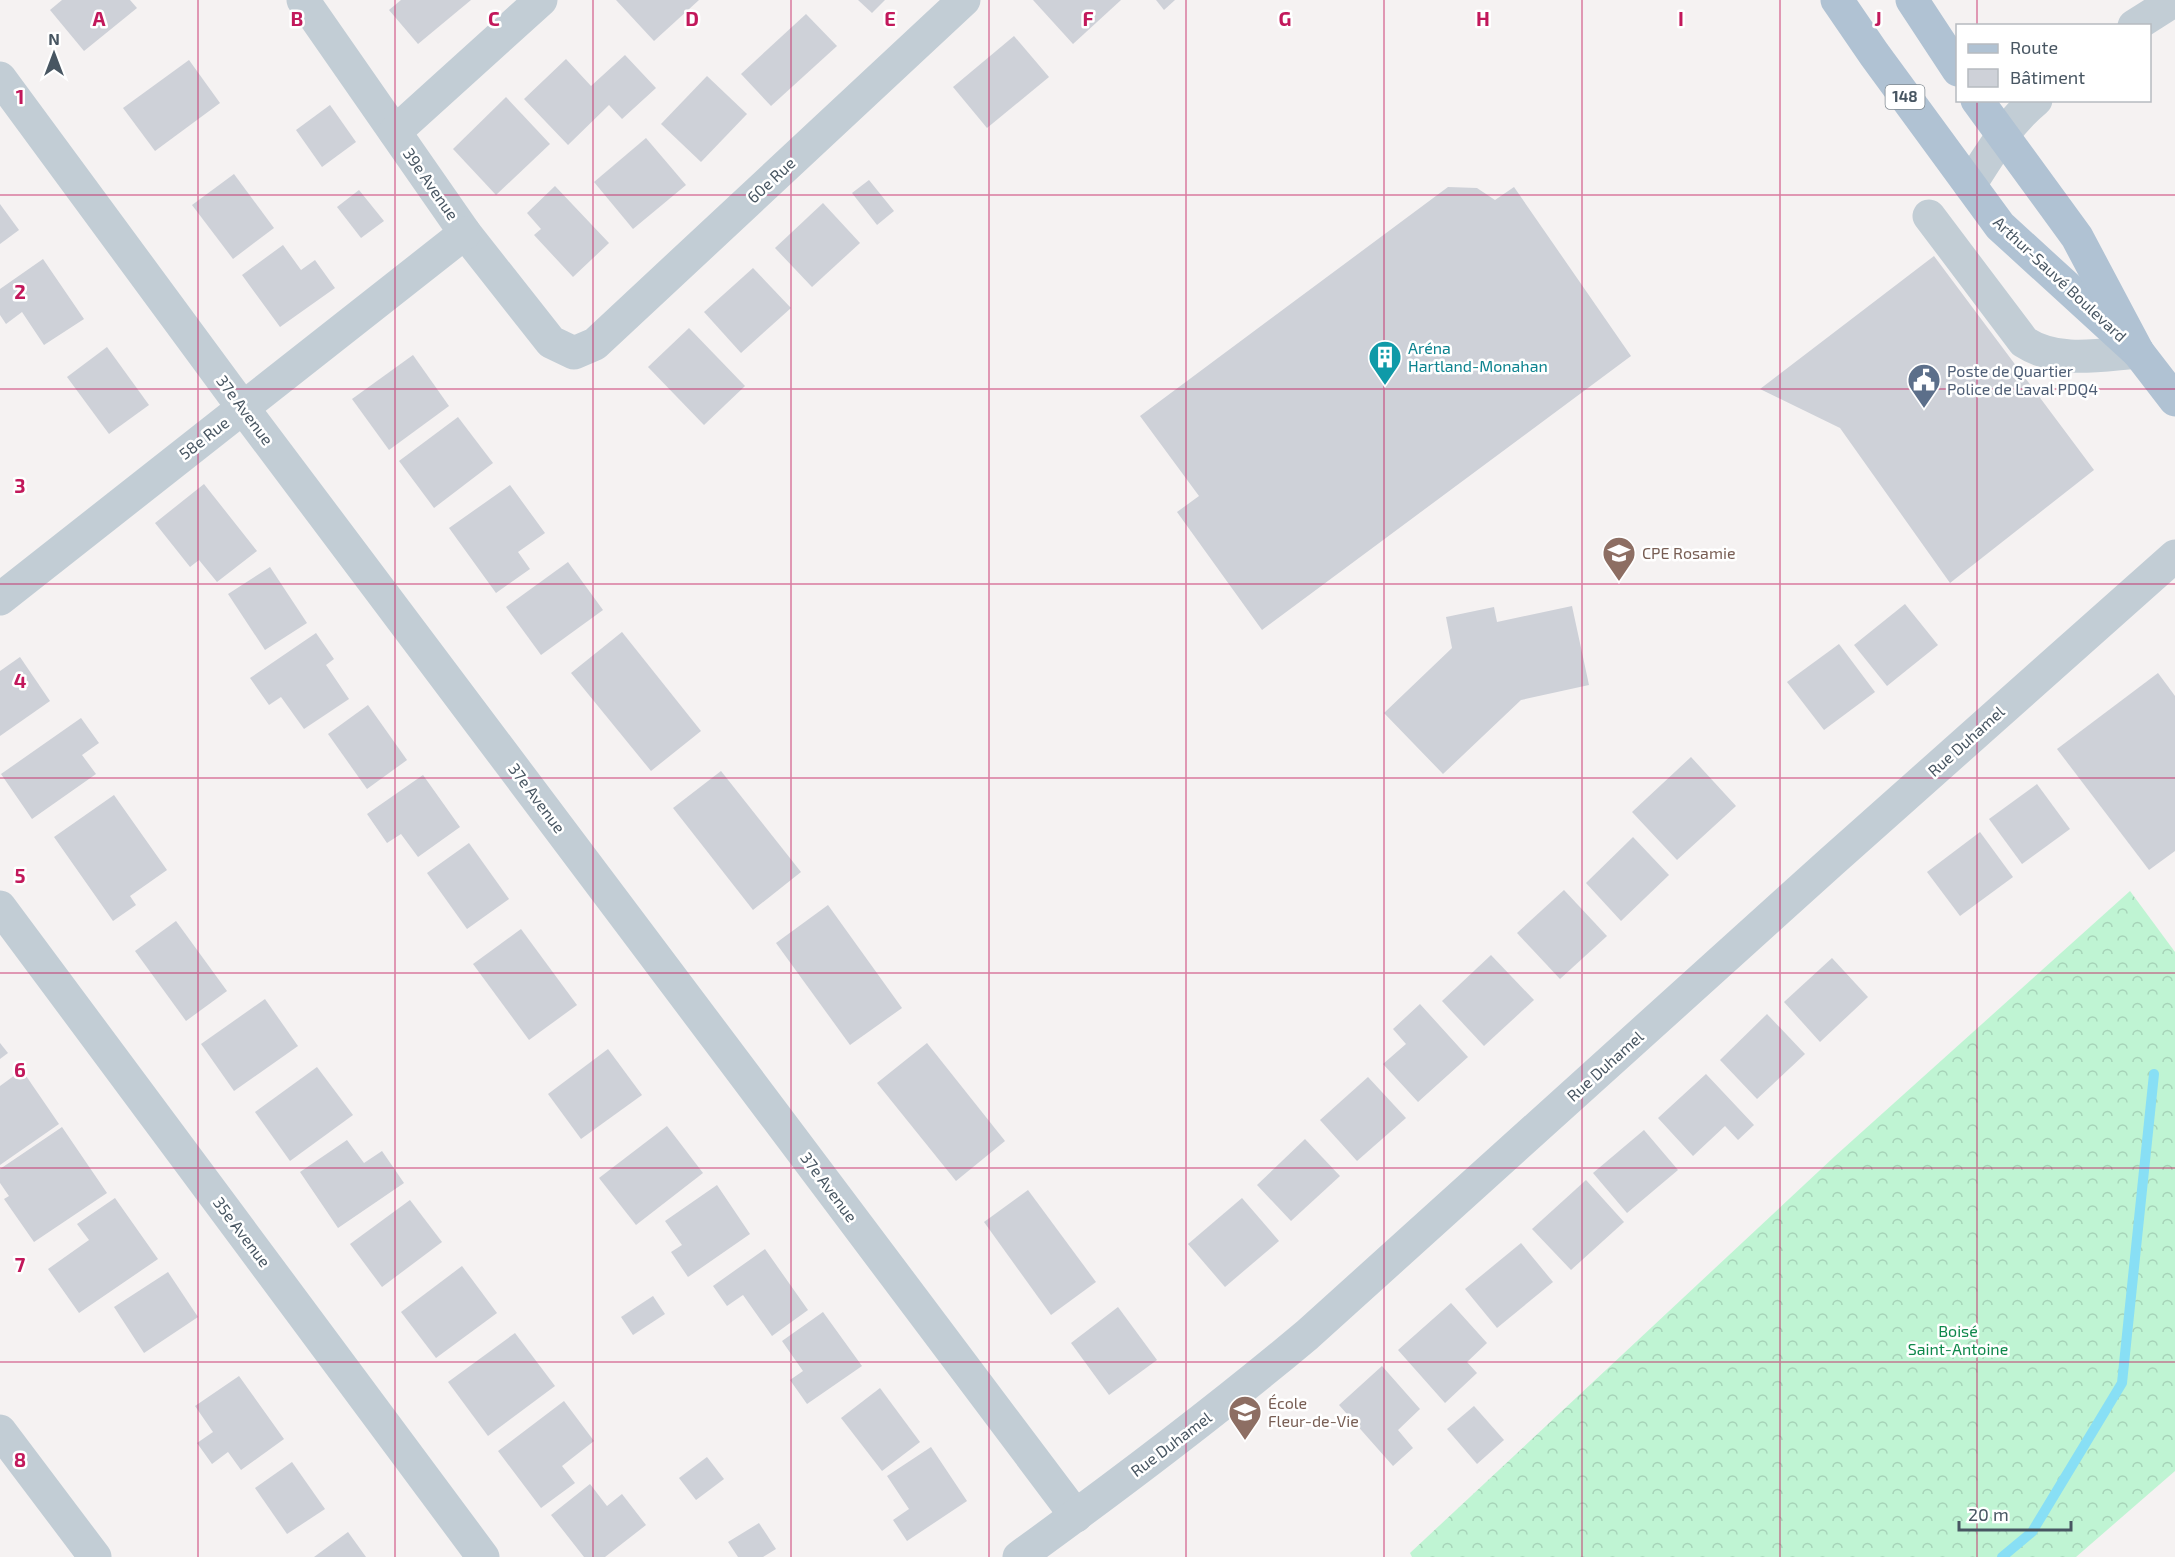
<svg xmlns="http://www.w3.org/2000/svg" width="2175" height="1557" font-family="'Exo 2',sans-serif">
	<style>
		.forest { fill: url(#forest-crowns) }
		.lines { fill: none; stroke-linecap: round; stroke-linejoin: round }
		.stream { stroke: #88dff5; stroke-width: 10 }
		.building { fill: #ced1d8 }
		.minor { stroke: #c2cdd5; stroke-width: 33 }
		.major { stroke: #b0c2d3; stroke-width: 33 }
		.grid { fill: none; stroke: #c2185b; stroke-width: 1.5; stroke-opacity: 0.55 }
		.labels { text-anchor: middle; stroke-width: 5; stroke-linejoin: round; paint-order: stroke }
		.shield { fill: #fff; stroke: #7f8991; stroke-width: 1.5 }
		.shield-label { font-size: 15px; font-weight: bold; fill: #485662 }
		.street-label { font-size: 16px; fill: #485662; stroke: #fff }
		.culture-label { font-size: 16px; fill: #0d838f; stroke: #fff; text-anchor: start }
		.service-label { font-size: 16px; fill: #4e5e75; stroke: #fff; text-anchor: start }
		.education-label { font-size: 16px; fill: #785e54; stroke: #fff; text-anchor: start }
		.park-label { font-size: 16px; fill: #0e884b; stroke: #fff }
		.grid-label { font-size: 20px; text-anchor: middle; font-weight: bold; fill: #c2185b; stroke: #fff; stroke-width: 5; stroke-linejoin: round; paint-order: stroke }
	</style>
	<defs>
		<pattern id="forest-crowns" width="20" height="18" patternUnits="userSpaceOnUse" patternTransform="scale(1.5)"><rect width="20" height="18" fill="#bff4d3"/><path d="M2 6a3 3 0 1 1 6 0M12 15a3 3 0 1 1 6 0" fill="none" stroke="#a6d3b8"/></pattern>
	</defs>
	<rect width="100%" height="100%" fill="#f5f2f2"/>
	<!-- forest -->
	<polygon class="forest" points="2130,891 2175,952 2175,1471 2076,1557 1412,1557 1410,1553 1834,1157"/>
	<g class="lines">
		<!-- stream -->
		<polyline class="stream" points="2002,1557 2032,1532 2122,1383 2154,1074"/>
	</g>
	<!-- building -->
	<g class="building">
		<polygon points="62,0 130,0 137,8 84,51 50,10"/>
		<polygon points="401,0 471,0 418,44 389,10"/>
		<polygon points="616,0 699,0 654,41"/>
		<polygon points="858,0 885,0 872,13"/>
		<polygon points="1033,0 1121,0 1073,44"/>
		<polygon points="1156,0 1175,0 1164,10"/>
		<polygon points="806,14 837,46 771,106 741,74"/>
		<polygon points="1014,36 1049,77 987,128 953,87"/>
		<polygon points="625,55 656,88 622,119 609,105 568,145 524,99 566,59 591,86"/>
		<polygon points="189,60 220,103 155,151 123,108"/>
		<polygon points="707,76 747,114 701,162 661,124"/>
		<polygon points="506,97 550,144 496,195 453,149"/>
		<polygon points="330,105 356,142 322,167 296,130"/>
		<polygon points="646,138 686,185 633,229 594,182"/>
		<polygon points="234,174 274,228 233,259 192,205"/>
		<polygon points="869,180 894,211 877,225 852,193"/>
		<polygon points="555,186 609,243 573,277 534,235 541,229 527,213"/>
		<polygon points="1448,187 1477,188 1495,200 1514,187 1631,356 1262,630 1177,512 1199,496 1140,416"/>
		<polygon points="359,190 384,221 361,238 337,207"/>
		<polygon points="823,203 860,243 812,287 775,248"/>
		<polygon points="0,204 19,230 0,244"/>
		<polygon points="283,245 301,270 315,260 335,288 280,327 242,275"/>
		<polygon points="1934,256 2094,470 1950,583 1840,428 1760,389"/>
		<polygon points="43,259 84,319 44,345 22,312 6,324 0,315 0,289"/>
		<polygon points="753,268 791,308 741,353 704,312"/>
		<polygon points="689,328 745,386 704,425 648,367"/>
		<polygon points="107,347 149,405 109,434 67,377"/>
		<polygon points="413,355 449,406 389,450 352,399"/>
		<polygon points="458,417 493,463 434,508 399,461"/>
		<polygon points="204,484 257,551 217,582 199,560 190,567 155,523"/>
		<polygon points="510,485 545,533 518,552 530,569 496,593 449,528"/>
		<polygon points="568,562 603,610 541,655 506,607"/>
		<polygon points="270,567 307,623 265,650 228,594"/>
		<polygon points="1905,604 1938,645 1887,686 1854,645"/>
		<polygon points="1572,606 1589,685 1521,700 1443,774 1384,713 1452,648 1446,617 1494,607 1497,622"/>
		<polygon points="622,632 701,731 651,771 571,673"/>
		<polygon points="316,633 334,659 326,665 349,699 304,729 281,697 269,705 250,678"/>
		<polygon points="1839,644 1875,692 1824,730 1787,682"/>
		<polygon points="20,657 50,701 0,736 0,671"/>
		<polygon points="2158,673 2175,696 2175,851 2149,870 2057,749"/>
		<polygon points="368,705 407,760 367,789 328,734"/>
		<polygon points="81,718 99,743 82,755 96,774 32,819 1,774"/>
		<polygon points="1691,757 1736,806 1677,860 1632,812"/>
		<polygon points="721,771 801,872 753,910 673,808"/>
		<polygon points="423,775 460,827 418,857 401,834 387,843 367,814"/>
		<polygon points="2037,784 2070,829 2022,864 1989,819"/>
		<polygon points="114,795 167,870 130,896 136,905 113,921 54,837"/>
		<polygon points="1980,832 2013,877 1960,916 1927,872"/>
		<polygon points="1633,837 1669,875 1621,921 1586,883"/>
		<polygon points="469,843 509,899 467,929 427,873"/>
		<polygon points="1564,890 1607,936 1560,979 1517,933"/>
		<polygon points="828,905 902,1008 850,1045 776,943"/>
		<polygon points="176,921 227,991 186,1021 135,951"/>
		<polygon points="521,929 577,1005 529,1040 473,964"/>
		<polygon points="1491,955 1534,1000 1484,1046 1442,1001"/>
		<polygon points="1832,958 1868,997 1820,1042 1784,1002"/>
		<polygon points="265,999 298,1046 234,1091 201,1044"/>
		<polygon points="1420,1004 1468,1057 1418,1102 1383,1064 1406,1044 1393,1029"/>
		<polygon points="1767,1014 1805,1054 1757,1099 1720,1060"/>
		<polygon points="0,1043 8,1053 0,1059"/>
		<polygon points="927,1043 1005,1141 956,1181 877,1083"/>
		<polygon points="608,1049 642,1095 581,1139 548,1094"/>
		<polygon points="317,1067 353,1115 290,1161 255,1112"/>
		<polygon points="22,1070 59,1124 0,1165 0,1086"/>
		<polygon points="1706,1074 1754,1125 1738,1140 1725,1126 1693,1156 1658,1118"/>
		<polygon points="1368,1077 1406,1118 1357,1161 1320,1120"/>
		<polygon points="667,1126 703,1173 636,1225 599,1178"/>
		<polygon points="62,1127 107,1193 34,1242 4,1199 9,1196 0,1183 0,1169"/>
		<polygon points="1644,1130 1678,1170 1627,1213 1593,1173"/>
		<polygon points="1305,1139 1340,1176 1291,1221 1257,1185"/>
		<polygon points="347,1140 364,1163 382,1151 404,1183 338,1228 300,1172"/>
		<polygon points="1586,1180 1624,1222 1571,1270 1532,1229"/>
		<polygon points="717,1185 750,1234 688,1277 671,1252 682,1245 665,1221"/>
		<polygon points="1028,1190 1096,1282 1051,1315 984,1222"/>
		<polygon points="115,1198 158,1259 79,1313 48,1269 89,1240 77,1224"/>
		<polygon points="1242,1198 1279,1241 1225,1287 1188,1244"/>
		<polygon points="410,1200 442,1242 382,1287 350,1244"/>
		<polygon points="1521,1243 1553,1282 1497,1328 1465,1289"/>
		<polygon points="765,1249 808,1310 772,1336 743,1295 727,1306 713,1286"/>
		<polygon points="462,1266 497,1313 436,1358 401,1312"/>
		<polygon points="168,1272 198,1317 144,1353 114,1307"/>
		<polygon points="653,1296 665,1314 633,1335 621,1317"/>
		<polygon points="1451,1303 1487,1343 1467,1362 1477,1373 1445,1403 1398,1350"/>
		<polygon points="1118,1307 1157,1360 1109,1395 1071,1343"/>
		<polygon points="823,1312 862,1366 807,1404 790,1380 803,1371 782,1341"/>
		<polygon points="515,1333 555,1386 488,1436 448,1382"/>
		<polygon points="1382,1366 1420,1409 1398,1430 1413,1448 1393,1466 1339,1405"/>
		<polygon points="239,1376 284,1439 241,1470 228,1452 212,1464 197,1443 213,1432 195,1406"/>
		<polygon points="880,1388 920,1442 882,1471 841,1418"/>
		<polygon points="564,1401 594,1441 562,1466 575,1483 541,1508 498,1451"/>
		<polygon points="1474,1406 1504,1440 1477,1464 1447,1429"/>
		<polygon points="931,1447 967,1501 907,1541 893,1520 909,1509 887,1476"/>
		<polygon points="707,1457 724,1479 696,1500 679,1478"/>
		<polygon points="292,1462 325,1509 287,1534 255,1488"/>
		<polygon points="590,1484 607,1506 622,1494 646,1525 605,1557 584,1557 551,1515"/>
		<polygon points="759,1523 776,1549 763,1557 738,1557 728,1542"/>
		<polygon points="348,1532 366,1557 314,1557"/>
	</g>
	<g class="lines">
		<!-- minor -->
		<g class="minor">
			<polyline points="303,0 465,233 551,342 574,353 595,344 964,0"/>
			<polyline points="2134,26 2175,0"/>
			<polyline points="0,78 243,408 1076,1516"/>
			<polyline points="395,132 541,0"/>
			<path d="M1970,185C1990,154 2007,124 2036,100"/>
			<path d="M1929,216L2024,342C2058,364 2099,355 2138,352"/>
			<polyline points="0,599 465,233"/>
			<polyline points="0,907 483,1557"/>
			<polyline points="0,1431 95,1557"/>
			<path d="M1019,1557C1117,1486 1214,1413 1307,1335L1831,862L2175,556"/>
		</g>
		<!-- major -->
		<g class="major">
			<polyline points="1837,0 1874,54 2000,226 2138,352"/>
			<polyline points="1912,0 1958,70"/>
			<polyline points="1977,100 2077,237 2138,352 2175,400"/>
		</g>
	</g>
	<!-- grid -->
	<path class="grid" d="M198,0V1557M395,0V1557M593,0V1557M791,0V1557M989,0V1557M1186,0V1557M1384,0V1557M1582,0V1557M1780,0V1557M1977,0V26M1977,100V1557M0,195H2175M0,389H2175M0,584H2175M0,778H2175M0,973H2175M0,1168H2175M0,1362H2175"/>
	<!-- icons -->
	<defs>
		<symbol id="building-pin" viewBox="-11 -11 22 30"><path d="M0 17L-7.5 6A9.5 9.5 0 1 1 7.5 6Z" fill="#0f9aa8" stroke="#fff"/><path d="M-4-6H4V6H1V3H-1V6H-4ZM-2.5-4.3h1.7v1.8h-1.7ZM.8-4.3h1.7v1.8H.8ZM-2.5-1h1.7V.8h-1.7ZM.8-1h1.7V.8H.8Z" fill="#fff"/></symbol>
		<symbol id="civic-pin" viewBox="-11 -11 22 30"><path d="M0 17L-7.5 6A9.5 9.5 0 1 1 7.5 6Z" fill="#5c6f8a" stroke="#fff"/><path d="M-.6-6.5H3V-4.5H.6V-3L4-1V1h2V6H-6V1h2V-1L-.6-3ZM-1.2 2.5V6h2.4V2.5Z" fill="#fff"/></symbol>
		<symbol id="school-pin" viewBox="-11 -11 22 30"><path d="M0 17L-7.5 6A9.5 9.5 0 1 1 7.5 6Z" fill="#8d6e63" stroke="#fff"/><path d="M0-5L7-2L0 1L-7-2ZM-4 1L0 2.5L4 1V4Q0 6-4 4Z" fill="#fff"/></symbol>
	</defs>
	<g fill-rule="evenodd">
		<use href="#building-pin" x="1366" y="338" width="38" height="52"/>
		<use href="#civic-pin" x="1905" y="361" width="38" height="52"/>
		<use href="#school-pin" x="1600" y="534" width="38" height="52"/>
		<use href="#school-pin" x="1226" y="1393" width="38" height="52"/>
	</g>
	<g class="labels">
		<!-- shield labels -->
		<rect class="shield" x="1885.5" y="85" width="39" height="24" rx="4.5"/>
		<g class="shield-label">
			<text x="1905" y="102">148</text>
		</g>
		<!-- street labels -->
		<g class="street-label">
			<text transform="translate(771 180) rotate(-43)" y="6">60e Rue</text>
			<text transform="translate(431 184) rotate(55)" y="6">39e Avenue</text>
			<text transform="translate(2060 279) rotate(43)" y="6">Arthur-Sauvé Boulevard</text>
			<text transform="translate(245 410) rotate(53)" y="6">37e Avenue</text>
			<text transform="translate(204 438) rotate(-38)" y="6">58e Rue</text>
			<text transform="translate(1966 741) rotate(-42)" y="6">Rue Duhamel</text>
			<text transform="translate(537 798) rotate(53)" y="6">37e Avenue</text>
			<text transform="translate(1605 1066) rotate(-42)" y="6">Rue Duhamel</text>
			<text transform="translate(829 1187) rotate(53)" y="6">37e Avenue</text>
			<text transform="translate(242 1232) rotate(53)" y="6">35e Avenue</text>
			<text transform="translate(1171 1444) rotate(-37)" y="6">Rue Duhamel</text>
		</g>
		<!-- culture labels -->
		<g class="culture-label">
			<text x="1408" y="354">Aréna<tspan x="1408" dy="18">Hartland-Monahan</tspan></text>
		</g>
		<!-- service labels -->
		<g class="service-label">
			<text x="1947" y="377">Poste de Quartier<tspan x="1947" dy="18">Police de Laval PDQ4</tspan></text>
		</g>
		<!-- education labels -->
		<g class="education-label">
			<text x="1642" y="559">CPE Rosamie</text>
			<text x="1268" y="1409">École<tspan x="1268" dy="18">Fleur-de-Vie</tspan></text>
		</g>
		<!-- park labels -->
		<g class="park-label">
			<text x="1958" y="1337">Boisé<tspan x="1958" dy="18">Saint-Antoine</tspan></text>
		</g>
	</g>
	<g class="grid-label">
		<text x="99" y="26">A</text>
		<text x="297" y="26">B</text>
		<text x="494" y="26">C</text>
		<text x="692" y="26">D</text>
		<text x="890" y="26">E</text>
		<text x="1088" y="26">F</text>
		<text x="1285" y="26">G</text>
		<text x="1483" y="26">H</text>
		<text x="1681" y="26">I</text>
		<text x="1878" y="26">J</text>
		<text x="20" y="104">1</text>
		<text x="20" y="299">2</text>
		<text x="20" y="493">3</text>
		<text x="20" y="688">4</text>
		<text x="20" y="883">5</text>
		<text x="20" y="1077">6</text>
		<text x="20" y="1272">7</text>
		<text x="20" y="1467">8</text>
	</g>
	<!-- legend -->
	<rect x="1956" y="24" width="195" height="78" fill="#ffffff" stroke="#b6bbc0" stroke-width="1.5"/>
	<rect x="1968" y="44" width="30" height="9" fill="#b0c2d3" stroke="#b6bbc0" stroke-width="1.5"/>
	<text x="2010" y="54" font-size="18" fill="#485662">Route</text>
	<rect x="1968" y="69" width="30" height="18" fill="#ced1d8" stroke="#b6bbc0" stroke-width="1.5"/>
	<text x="2010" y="84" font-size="18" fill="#485662">Bâtiment</text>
	<!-- north arrow -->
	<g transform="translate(54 54)" stroke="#ffffff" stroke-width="4.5" paint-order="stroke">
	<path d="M0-4.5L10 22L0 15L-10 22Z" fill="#485662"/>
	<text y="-9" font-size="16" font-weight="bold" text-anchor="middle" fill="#485662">N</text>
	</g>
	<!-- scale -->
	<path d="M1959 1521v9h112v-9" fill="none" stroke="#485662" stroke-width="3"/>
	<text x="1968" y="1521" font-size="18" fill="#485662" stroke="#ffffff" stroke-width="4.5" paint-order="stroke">20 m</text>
</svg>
